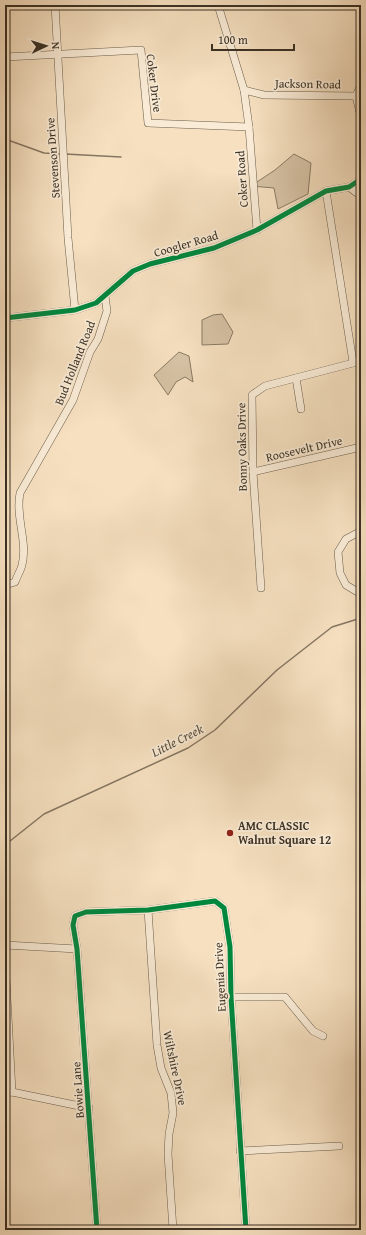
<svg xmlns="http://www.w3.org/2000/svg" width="366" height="1235" font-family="'Gentium Book Plus',serif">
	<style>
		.green { fill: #d6c2a5; stroke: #887a64 }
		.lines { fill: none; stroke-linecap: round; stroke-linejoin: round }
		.stream { stroke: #857662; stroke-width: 1.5 }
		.minor-casing { stroke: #6a5d4b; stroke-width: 8 }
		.minor { stroke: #f9ebd6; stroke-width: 7 }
		.cycleway-casing { stroke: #f9ebd6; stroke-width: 8 }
		.cycleway { stroke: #00873e; stroke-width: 5 }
		.poi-dot { fill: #8f2418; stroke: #f9ebd6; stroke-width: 1.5 }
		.labels { text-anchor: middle; stroke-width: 3.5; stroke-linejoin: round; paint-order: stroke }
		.street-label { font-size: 12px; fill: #3b3124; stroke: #f9ebd6 }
		.poi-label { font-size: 12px; font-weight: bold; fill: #3b3124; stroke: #f9ebd6; text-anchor: start }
		.water-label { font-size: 13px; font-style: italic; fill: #5a4e3e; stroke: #f9ebd6 }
	</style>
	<rect width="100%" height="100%" fill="#f6e0c0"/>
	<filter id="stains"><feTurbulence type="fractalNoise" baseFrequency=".005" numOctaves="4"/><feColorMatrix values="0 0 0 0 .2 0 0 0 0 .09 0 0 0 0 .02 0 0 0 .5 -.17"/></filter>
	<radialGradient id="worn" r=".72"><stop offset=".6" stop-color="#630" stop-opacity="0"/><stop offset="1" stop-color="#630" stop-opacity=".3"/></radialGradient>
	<!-- green -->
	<g class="green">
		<polygon points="294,154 311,163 308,194 278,209 274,188 251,186 275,170"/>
		<polygon points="222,314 233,332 228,344 202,345 202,320 213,315"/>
		<polygon points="179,352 189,356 193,382 185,377 176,382 168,395 154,375"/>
	</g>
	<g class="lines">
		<!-- stream -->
		<g class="stream">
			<polyline points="5,139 44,153 61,154"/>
			<polyline points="65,154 121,157"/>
			<polyline points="5,845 44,814 188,748 215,730 277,670 332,627 361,618"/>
		</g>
		<defs>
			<g id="minor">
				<polyline points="55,5 68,238 75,310"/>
				<polyline points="218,5 244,90 249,127 257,230"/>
				<polyline points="5,57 141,50 148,123 249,127"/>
				<polyline points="361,85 356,96 361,117"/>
				<polyline points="244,90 264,95 356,96"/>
				<polyline points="349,187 361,196"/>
				<polyline points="326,191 353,362"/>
				<polyline points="5,318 75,310 96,303 133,271 150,264 214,248 257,230 326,191 349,187 361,179"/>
				<polyline points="296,378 301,409"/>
				<polyline points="253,472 361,447"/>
				<polyline points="361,531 346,539 338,552 340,573 346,585 361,594"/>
				<path d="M5,585L15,582C17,576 21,570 22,565C28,541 15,517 20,493L73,400L90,352L98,339L107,311L105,296"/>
				<polyline points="261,588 253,472 252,395 265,386 361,361"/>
				<polyline points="148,910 157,1045 161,1068 171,1093 173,1113 169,1134 168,1154 173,1230"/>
				<polyline points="5,945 77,949"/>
				<polyline points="5,960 12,1092"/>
				<polyline points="231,997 285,997 313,1031 323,1036"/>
				<polyline points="5,1093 12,1092 89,1108"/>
				<polyline points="240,1151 339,1146"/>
				<polyline points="97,1230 77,949 73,925 75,916 86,912 148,910 215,901 224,908 230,947 231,997 246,1230"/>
			</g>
		</defs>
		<!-- minor casing -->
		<use href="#minor" class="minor-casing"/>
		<!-- minor -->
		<use href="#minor" class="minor"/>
		<defs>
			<g id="cycleway">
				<polyline points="5,318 75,310 96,303 133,271 150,264 214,248 257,230 326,191 349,187 361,179"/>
				<polyline points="97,1230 77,949 73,925 75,916 86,912 148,910 215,901 224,908 230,947 231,997 246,1230"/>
			</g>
		</defs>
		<!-- cycleway casing -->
		<use href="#cycleway" class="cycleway-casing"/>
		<!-- cycleway -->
		<use href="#cycleway" class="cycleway"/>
	</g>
	<!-- markers -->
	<circle class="poi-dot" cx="230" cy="833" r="4"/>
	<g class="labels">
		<!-- street labels -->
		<g class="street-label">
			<text transform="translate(154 83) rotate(83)" y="4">Coker Drive</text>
			<text transform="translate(308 84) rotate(1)" y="4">Jackson Road</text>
			<text transform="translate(53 158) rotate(-94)" y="4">Stevenson Drive</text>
			<text transform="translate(242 179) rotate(-94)" y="4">Coker Road</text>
			<text transform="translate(186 244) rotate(-16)" y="4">Coogler Road</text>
			<text transform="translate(75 363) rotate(-68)" y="4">Bud Holland Road</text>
			<text transform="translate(242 447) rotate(-91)" y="4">Bonny Oaks Drive</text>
			<text transform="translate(304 449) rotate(-13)" y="4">Roosevelt Drive</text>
			<text transform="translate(220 977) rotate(-93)" y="4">Eugenia Drive</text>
			<text transform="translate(175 1068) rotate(78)" y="4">Wiltshire Drive</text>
			<text transform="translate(78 1090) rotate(-94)" y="4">Bowie Lane</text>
		</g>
		<!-- poi labels -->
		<g class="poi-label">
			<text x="238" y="830">AMC CLASSIC<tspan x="238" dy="14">Walnut Square 12</tspan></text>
		</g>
		<!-- water labels -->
		<g class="water-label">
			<text transform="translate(177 740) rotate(-27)" y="5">Little Creek</text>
		</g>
	</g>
	<!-- margin -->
	<rect width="366" height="1235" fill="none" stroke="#f6e0c0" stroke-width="20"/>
	<rect x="6" y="6" width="354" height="1223" fill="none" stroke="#3b3124" stroke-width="2"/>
	<rect x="10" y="10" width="346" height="1215" fill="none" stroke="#3b3124"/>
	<!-- north arrow -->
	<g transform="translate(46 46) rotate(86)" stroke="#f9ebd6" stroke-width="3" paint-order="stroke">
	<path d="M0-3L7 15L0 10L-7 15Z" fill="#3b3124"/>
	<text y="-6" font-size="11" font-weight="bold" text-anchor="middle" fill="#3b3124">N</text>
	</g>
	<!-- scale -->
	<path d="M212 44v6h82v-6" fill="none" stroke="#3b3124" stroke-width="2"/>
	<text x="218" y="44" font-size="12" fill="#3b3124" stroke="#f9ebd6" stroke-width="3" paint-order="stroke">100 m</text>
	<rect width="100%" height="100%" filter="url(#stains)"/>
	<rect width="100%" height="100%" fill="url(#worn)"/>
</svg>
